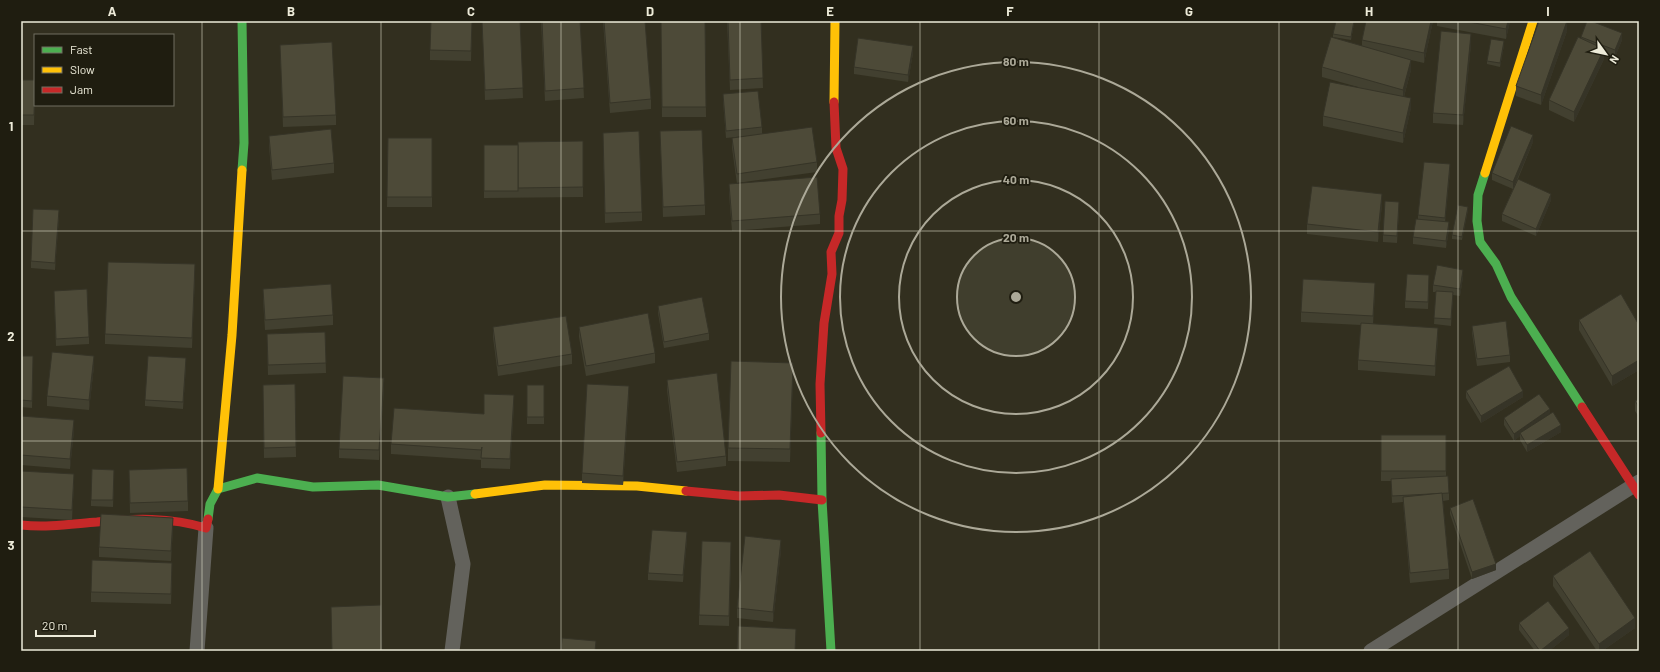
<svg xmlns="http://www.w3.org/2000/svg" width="1660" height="672" font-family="Barlow,sans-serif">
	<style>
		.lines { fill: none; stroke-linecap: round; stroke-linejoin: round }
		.street { stroke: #63625c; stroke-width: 15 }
		.fast { stroke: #4caf50; stroke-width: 9 }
		.slow { stroke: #ffc107; stroke-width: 9 }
		.jam { stroke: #c62828; stroke-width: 9 }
		.wall { fill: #424030 }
		.shaded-wall { fill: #363427 }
		.building { fill: #4d4a38; stroke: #363427 }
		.grid { fill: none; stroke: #edebd9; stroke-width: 1; stroke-opacity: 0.55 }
		.ring { fill: none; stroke: #aca998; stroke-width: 2 }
		.centre { fill: #aca998; stroke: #1f1d10; stroke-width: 2 }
		.ring-label { font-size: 12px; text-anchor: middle; font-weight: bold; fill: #aca998; stroke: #1f1d10; stroke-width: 3.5; stroke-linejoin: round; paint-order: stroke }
		.neatline { fill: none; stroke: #edebd9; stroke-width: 1.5 }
		.grid-label { font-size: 13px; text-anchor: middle; font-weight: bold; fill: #edebd9 }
	</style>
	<rect width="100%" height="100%" fill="#322f1f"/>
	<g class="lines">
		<!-- street -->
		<g class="street">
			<polyline points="448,497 463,564 452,651"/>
			<polyline points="197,651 206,528"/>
			<polyline points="1371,651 1639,482"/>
		</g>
		<!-- fast -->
		<g class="fast">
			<polyline points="242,21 244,143 242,170"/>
			<polyline points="1485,173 1478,195 1477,221 1480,242 1496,264 1511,297 1582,407"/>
			<polyline points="821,433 822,500 831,651"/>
			<polyline points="208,519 210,504 218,489 257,478 313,487 378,485 448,497 475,494"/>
		</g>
		<!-- slow -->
		<g class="slow">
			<polyline points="834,102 835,21"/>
			<polyline points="1485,173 1533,21"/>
			<polyline points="218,489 232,335 242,170"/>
			<polyline points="475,494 545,485 637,486 686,491"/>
		</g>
		<!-- jam -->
		<g class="jam">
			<polyline points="1582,407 1639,495"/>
			<polyline points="821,433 820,384 824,323 832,274 831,252 839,233 839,216 842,200 843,169 836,148 834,102"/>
			<polyline points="686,491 739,496 779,495 822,500"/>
			<path d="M21,525C47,528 72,524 97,522C134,518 170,517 206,528L208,519"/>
		</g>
	</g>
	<!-- wall -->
	<g class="wall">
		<polygon points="472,21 471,61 430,60 430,50"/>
		<polygon points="482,21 520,21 523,98 485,100"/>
		<polygon points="541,21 580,21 584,98 545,101"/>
		<polygon points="603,21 645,21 651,99 651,109 610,113"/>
		<polygon points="661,21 705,21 706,117 662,117"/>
		<polygon points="727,21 761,21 763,88 730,90"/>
		<polygon points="1366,21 1433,21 1424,63 1411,60 1411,70 1404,97 1411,108 1403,143 1323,126 1323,116 1358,87 1322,77 1322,67 1362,46 1362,40"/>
		<polygon points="1437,21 1510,21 1506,39 1437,26"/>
		<polygon points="1354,23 1351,40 1333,37 1333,34"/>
		<polygon points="1567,31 1541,105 1516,96 1516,86"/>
		<polygon points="1581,37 1622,40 1615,57 1604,53 1604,59 1574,122 1549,110 1549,100 1581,39"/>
		<polygon points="1471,44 1463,125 1433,123 1433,113"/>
		<polygon points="280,45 336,115 336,125 283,127"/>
		<polygon points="1504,45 1500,67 1487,64 1487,61"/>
		<polygon points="913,53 908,82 854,74 854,67"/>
		<polygon points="21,80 35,80 34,125 21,125"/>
		<polygon points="723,94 762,127 762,134 817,162 817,172 737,183 820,214 820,224 732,231 729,194 729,184 737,184 732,148 732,138 757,135 726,138 723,101"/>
		<polygon points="660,131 705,205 705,215 663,217"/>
		<polygon points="269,136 334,163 334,173 272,180 269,146"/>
		<polygon points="388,138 432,138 432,207 387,207"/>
		<polygon points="583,141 583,197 484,198 484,145 518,145"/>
		<polygon points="1533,142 1518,179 1551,200 1536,236 1502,221 1502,214 1513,189 1492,180 1492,173"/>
		<polygon points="603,143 642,212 642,221 605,223"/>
		<polygon points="1450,171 1445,222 1449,229 1446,248 1413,244 1413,237 1418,219 1418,215"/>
		<polygon points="1382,204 1378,242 1307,234 1307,224"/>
		<polygon points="1399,209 1397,243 1383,242 1383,235"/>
		<polygon points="1468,210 1462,240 1452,239 1452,235"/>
		<polygon points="59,217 55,270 31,268 31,261"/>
		<polygon points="195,274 192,348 105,344 105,334"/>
		<polygon points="1463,277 1460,296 1453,295 1451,326 1434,324 1436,292 1433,292 1433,285"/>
		<polygon points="1429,282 1428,309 1405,308 1405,301"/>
		<polygon points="263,289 333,315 333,325 265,330 263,299"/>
		<polygon points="1375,293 1373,324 1438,338 1435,376 1358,370 1358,360 1361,325 1301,322 1301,312"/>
		<polygon points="54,298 89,337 89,344 56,346"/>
		<polygon points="658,306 709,333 709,340 664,348 658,313"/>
		<polygon points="1579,320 1639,325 1639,370 1612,386 1579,330"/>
		<polygon points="1472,326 1510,355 1510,362 1477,366 1472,333"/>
		<polygon points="493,327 572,354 572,364 498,376 493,337"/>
		<polygon points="579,327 655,353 655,363 586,376 579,337"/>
		<polygon points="325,332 326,373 268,375 267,334"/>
		<polygon points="21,356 33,356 32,408 21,407"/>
		<polygon points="186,365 183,409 145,406 145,400"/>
		<polygon points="94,366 89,410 47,406 47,396"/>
		<polygon points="793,375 790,462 728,461 728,448"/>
		<polygon points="667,380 726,456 726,466 677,472 667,390"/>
		<polygon points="295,384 296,457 264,458 263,385"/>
		<rect x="527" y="385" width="17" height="39"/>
		<polygon points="384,388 379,460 339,458 339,449"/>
		<polygon points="1466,391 1523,397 1481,423 1466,398"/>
		<polygon points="629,396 623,485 582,483 582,473"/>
		<polygon points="1639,399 1639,417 1635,411 1635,401"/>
		<polygon points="514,405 510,469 481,468 481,458 481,460 391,454 391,444 484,414"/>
		<polygon points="1550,415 1561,432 1527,452 1520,440 1520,436 1514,441 1504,425 1504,418"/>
		<polygon points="21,416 74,430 70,469 21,465"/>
		<polygon points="1381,435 1446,435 1446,476 1449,493 1449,500 1443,501 1449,569 1449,579 1410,583 1403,502 1392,503 1391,481 1381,481"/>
		<polygon points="129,470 188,501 188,511 130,513"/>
		<polygon points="21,471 74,484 72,520 21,517"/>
		<polygon points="114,477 113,507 91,506 91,500"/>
		<polygon points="1450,508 1496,570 1472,579 1450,514"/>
		<polygon points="173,528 171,561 99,557 99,547"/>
		<polygon points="687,539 683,582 648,580 648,573"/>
		<polygon points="781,550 773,622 737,618 737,608"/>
		<polygon points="731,552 729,626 699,625 699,615"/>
		<polygon points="172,573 171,604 91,602 91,592"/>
		<polygon points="1553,576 1635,628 1602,651 1597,651 1553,586"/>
		<polygon points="1519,623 1569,635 1549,651 1535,651 1519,630"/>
	</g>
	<!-- shaded-wall -->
	<g class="shaded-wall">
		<polygon points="1354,21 1354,23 1351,40 1351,37"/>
		<polygon points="1431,21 1433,21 1424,63 1424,53"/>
		<polygon points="1508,21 1510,21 1506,39 1506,29"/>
		<polygon points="1567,21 1567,31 1541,105 1541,95"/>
		<polygon points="1622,33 1622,40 1615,57 1615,50"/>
		<polygon points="1471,34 1471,44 1463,125 1463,115"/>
		<polygon points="1504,41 1504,45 1500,67 1500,63"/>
		<polygon points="913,46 913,53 908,82 908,75"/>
		<polygon points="1604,49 1604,59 1574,122 1574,112"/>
		<polygon points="1411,60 1411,70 1403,100 1403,90"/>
		<polygon points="1411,98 1411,108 1403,143 1403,133"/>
		<polygon points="1533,135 1533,142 1513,189 1513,182"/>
		<polygon points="1450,164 1450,171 1445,225 1445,218"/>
		<polygon points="1382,194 1382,204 1378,242 1378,232"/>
		<polygon points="1551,194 1551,200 1536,236 1536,229"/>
		<polygon points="1399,202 1399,209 1397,243 1397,236"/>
		<polygon points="1468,207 1468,210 1462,240 1462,237"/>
		<polygon points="59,210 59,217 55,270 55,263"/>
		<polygon points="1449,222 1449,229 1446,248 1446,241"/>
		<polygon points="195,264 195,274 192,348 192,338"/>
		<polygon points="1463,270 1463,277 1460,296 1460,289"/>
		<polygon points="1375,283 1375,293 1373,326 1373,316"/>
		<polygon points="1453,292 1453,299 1451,326 1451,319"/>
		<polygon points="1438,328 1438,338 1435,376 1435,366"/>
		<polygon points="94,356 94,366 89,410 89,400"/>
		<polygon points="186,358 186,365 183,409 183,402"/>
		<polygon points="1639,360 1639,370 1612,386 1612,376"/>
		<polygon points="793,363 793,375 790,462 790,449"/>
		<polygon points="384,378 384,388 379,460 379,450"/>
		<polygon points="629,386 629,396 623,485 623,476"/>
		<polygon points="1523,391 1523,397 1481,423 1481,416"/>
		<polygon points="514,395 514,405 510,469 510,459"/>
		<polygon points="1550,409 1550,416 1520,433 1520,436 1514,441 1514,434"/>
		<polygon points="74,420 74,430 70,469 70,459"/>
		<polygon points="1561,425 1561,432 1527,452 1527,445"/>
		<polygon points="74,474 74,484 72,520 72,510"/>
		<polygon points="173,518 173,528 171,561 171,551"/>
		<polygon points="687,532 687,539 683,582 683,575"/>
		<polygon points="781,540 781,550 773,622 773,612"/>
		<polygon points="1496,564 1496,570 1472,579 1472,572"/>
		<polygon points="1635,618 1635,628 1602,651 1599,651 1599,644"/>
		<polygon points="1569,628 1569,635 1549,651 1540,651"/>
	</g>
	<!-- building -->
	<g class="building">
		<polygon points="431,21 472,21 471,51 430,50"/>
		<polygon points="482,21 520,21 523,88 485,90"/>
		<polygon points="542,21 580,21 584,88 545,91"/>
		<polygon points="604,21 645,21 651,99 610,103"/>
		<polygon points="661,21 705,21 706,107 662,107"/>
		<polygon points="728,21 761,21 763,78 730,80"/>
		<polygon points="1336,21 1354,21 1351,37 1333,34"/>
		<polygon points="1366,21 1431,21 1424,53 1362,40"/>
		<polygon points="1464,21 1508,21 1506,29"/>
		<polygon points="1539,21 1567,21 1541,95 1516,86"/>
		<polygon points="1587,21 1591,21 1622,33 1615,50 1581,37"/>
		<polygon points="1441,31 1471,34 1463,115 1433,113"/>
		<polygon points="1331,37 1411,60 1403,90 1322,67"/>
		<polygon points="1578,37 1604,49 1574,112 1549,100"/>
		<polygon points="858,38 913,46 908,75 854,67"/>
		<polygon points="1491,39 1504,41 1500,63 1487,61"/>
		<polygon points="332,42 336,115 283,117 280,45"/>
		<polygon points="21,80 35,80 34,115 21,115"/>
		<polygon points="1330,82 1411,98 1403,133 1323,116"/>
		<polygon points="758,91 762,127 726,131 723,94"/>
		<polygon points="1511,126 1533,135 1513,182 1492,173"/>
		<polygon points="812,127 817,162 737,174 732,138"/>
		<polygon points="331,129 334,163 272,170 269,136"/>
		<polygon points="702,130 705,205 663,207 660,131"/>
		<polygon points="639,131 642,212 605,213 603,133"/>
		<polygon points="388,138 432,138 432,197 387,197"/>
		<polygon points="583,141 583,187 518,188 518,142"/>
		<rect x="484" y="145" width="34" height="46"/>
		<polygon points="1424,162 1450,164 1445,218 1418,215"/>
		<polygon points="817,177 820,214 732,221 729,184"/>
		<polygon points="1518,179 1551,194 1536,229 1502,214"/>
		<polygon points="1312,186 1382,194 1378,232 1307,224"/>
		<polygon points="1385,201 1399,202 1397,236 1383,235"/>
		<polygon points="1458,205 1468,207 1462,237 1452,235"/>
		<polygon points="33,209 59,210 55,263 31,261"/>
		<polygon points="1416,219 1449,222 1446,241 1413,237"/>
		<polygon points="108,262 195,264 192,338 105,334"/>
		<polygon points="1437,265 1463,270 1460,289 1433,285"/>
		<polygon points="1407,274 1429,275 1428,302 1405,301"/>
		<polygon points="1303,279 1375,283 1373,316 1301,312"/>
		<polygon points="331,284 333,315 265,320 263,289"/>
		<polygon points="87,289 89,337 56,339 54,291"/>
		<polygon points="1436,291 1453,292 1451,319 1434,318"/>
		<polygon points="1621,294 1639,325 1639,360 1612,376 1579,320"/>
		<polygon points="702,297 709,333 664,342 658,306"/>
		<polygon points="648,313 655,353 586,366 579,327"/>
		<polygon points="566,316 572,354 498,366 493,327"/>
		<polygon points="1506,321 1510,355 1477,359 1472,326"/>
		<polygon points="1361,323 1438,328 1435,366 1358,360"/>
		<polygon points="325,332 326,363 268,365 267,334"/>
		<polygon points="52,352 94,356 89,400 47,396"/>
		<polygon points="21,356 33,356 32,401 21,400"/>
		<polygon points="148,356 186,358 183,402 145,400"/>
		<polygon points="731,361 793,363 790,449 728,448"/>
		<polygon points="1509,366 1523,391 1481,416 1466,391"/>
		<polygon points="717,373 726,456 677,462 667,380"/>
		<polygon points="343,376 384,378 379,450 339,449"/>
		<polygon points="295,384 296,447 264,448 263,385"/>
		<polygon points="587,384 629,386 623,476 582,473"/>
		<rect x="527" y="385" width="17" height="32"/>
		<polygon points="484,394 514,395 510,459 481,458 482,447 481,450 391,444 394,408 484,414"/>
		<polygon points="1539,394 1550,409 1514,434 1504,418"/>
		<polygon points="1639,399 1639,407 1635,401"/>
		<polygon points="1553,412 1561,425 1527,445 1520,433"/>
		<polygon points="21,416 74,420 70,459 21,455"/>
		<rect x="1381" y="435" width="65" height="36"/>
		<polygon points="187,468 188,501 130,503 129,470"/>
		<polygon points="92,469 114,470 113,500 91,500"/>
		<polygon points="21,471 74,474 72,510 21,507"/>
		<polygon points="1448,476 1449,493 1392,496 1391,479"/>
		<polygon points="1442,493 1449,569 1410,573 1403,497"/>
		<polygon points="1473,499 1496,564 1472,572 1450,508"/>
		<polygon points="101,514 173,518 171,551 99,547"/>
		<polygon points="652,530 687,532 683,575 648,573"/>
		<polygon points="745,536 781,540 773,612 737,608"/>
		<polygon points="702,541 731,542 729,616 699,615"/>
		<polygon points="1590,551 1635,618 1599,644 1553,576"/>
		<polygon points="92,560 172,563 171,594 91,592"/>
		<polygon points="1548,601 1569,628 1540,651 1519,623"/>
		<polygon points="381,605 382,651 332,651 331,607"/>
		<polygon points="738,626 796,629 795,651 737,651"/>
		<polygon points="562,638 596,641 595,651 561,651"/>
	</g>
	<!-- grid -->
	<path class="grid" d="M202,21V651M381,21V651M561,21V651M740,21V651M920,21V651M1099,21V651M1279,21V651M1458,21V651M21,231H1639M21,441H1639"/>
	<!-- distance rings -->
	<circle cx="1016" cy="297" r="59" fill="#aca998" fill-opacity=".12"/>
	<g class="ring">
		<circle cx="1016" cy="297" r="59"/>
		<circle cx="1016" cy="297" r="117"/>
		<circle cx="1016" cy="297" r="176"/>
		<circle cx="1016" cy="297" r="235"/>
	</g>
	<circle cx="1016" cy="297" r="6" class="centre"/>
	<g class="ring-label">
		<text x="1016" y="66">80 m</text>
		<text x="1016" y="125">60 m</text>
		<text x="1016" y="184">40 m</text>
		<text x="1016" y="242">20 m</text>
	</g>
	<!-- border -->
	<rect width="1660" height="672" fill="none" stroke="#1f1d10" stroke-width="44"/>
	<!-- legend -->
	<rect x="34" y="34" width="140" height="72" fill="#1f1d10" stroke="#716f60"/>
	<rect x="42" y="47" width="20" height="6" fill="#4caf50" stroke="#716f60"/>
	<text x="70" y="54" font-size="12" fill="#edebd9">Fast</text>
	<rect x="42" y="67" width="20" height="6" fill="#ffc107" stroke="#716f60"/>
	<text x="70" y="74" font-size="12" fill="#edebd9">Slow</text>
	<rect x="42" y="87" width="20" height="6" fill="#c62828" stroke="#716f60"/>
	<text x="70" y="94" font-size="12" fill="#edebd9">Jam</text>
	<!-- north arrow -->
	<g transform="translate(1606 54) rotate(123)" stroke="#1f1d10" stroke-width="3" paint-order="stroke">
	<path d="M0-3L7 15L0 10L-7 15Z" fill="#edebd9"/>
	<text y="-6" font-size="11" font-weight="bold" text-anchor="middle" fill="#edebd9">N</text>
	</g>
	<!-- scale -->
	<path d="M36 630v6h59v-6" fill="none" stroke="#edebd9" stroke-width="2"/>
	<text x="42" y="630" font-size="12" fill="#edebd9" stroke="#1f1d10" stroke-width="3" paint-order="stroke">20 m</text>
	<rect x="22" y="22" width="1616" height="628" class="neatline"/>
	<g class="grid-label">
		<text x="112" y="16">A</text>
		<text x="291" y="16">B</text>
		<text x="471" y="16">C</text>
		<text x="650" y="16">D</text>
		<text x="830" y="16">E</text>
		<text x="1010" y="16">F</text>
		<text x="1189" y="16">G</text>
		<text x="1369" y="16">H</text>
		<text x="1548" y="16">I</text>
		<text x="11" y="131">1</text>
		<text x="11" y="341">2</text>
		<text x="11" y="550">3</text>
	</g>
</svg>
